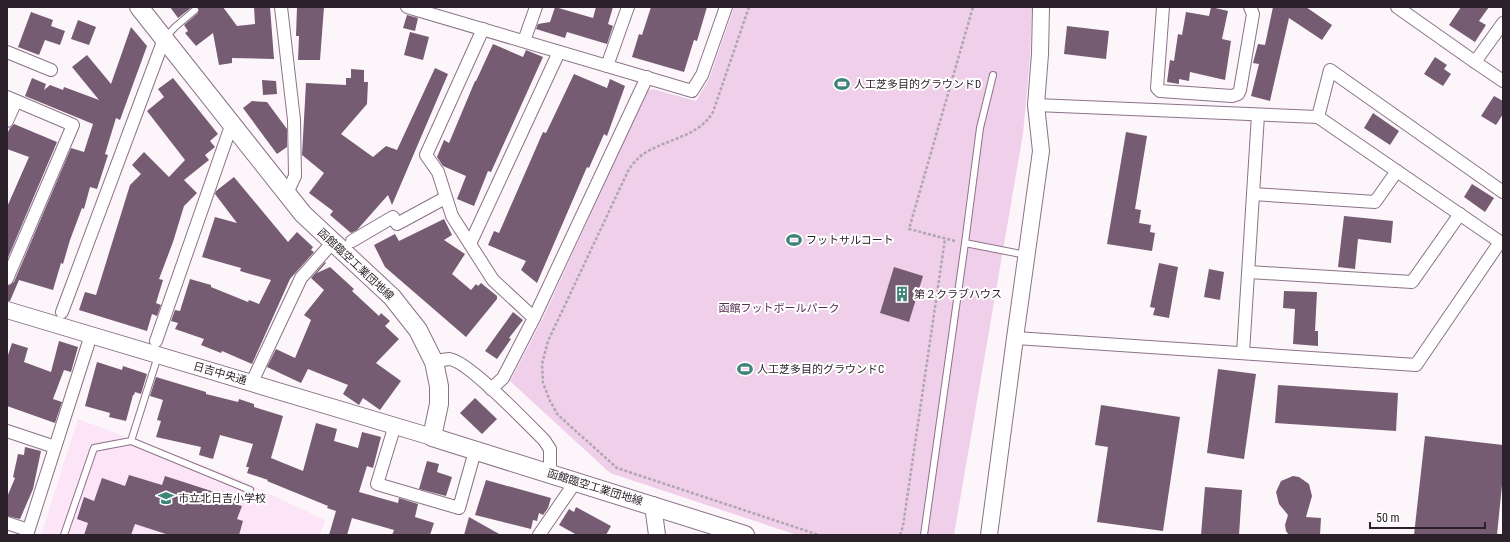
<svg xmlns="http://www.w3.org/2000/svg" width="1510" height="542" font-family="'Roboto Condensed','Noto Sans JP',sans-serif">
	<style>
		.built { fill: #fbe5f7 }
		.green { fill: #f0cfea }
		.building { fill: #765c72 }
		.lines { fill: none; stroke-linecap: round; stroke-linejoin: round }
		.service-casing { stroke: #8c7288; stroke-width: 8 }
		.minor-casing { stroke: #8c7288; stroke-width: 14 }
		.tertiary-casing { stroke: #8c7288; stroke-width: 18 }
		.secondary-casing { stroke: #8c7288; stroke-width: 20 }
		.path { stroke: #afa7ad; stroke-width: 2.5; stroke-dasharray: 3 2; stroke-linecap: butt }
		.service { stroke: #fff; stroke-width: 6 }
		.minor { stroke: #fff; stroke-width: 12 }
		.tertiary { stroke: #fff; stroke-width: 16 }
		.secondary { stroke: #fff; stroke-width: 18 }
		.labels { text-anchor: middle; stroke-width: 4; stroke-linejoin: round; paint-order: stroke }
		.poi-label { font-size: 11px; fill: #2c212a; stroke: #fff; text-anchor: start }
		.street-label { font-size: 11px; fill: #2c212a; stroke: #fff }
		.park-label { font-size: 11px; fill: #552b50; stroke: #fff }
	</style>
	<rect width="100%" height="100%" fill="#fcf6fb"/>
	<!-- built -->
	<polygon class="built" points="78,419 232,476 325,520 320,535 41,535"/>
	<!-- green -->
	<polygon class="green" points="734,7 1032,7 1030,58 1023,134 954,535 797,535 610,473 510,381 542,320 647,91 653,89 696,101 709,79"/>
	<!-- building -->
	<g class="building">
		<polygon points="170,7 192,7 178,18"/>
		<polygon points="198,7 223,7 237,26 255,24 254,7 270,7 274,59 232,58 232,63 219,65 213,33 196,46 185,33 188,31 184,25 198,13"/>
		<polygon points="297,7 324,7 320,60 298,60 299,36 296,36"/>
		<polygon points="555,7 593,18 596,7 613,7 608,24 613,26 607,44 567,32 565,38 536,29 538,24 550,22"/>
		<polygon points="651,7 707,7 697,41 694,40 684,72 632,57 639,34 642,35"/>
		<polygon points="1211,7 1228,11 1222,39 1231,41 1225,80 1190,72 1189,81 1179,79 1179,84 1167,82 1170,60 1174,61 1178,34 1182,35 1186,12 1209,16"/>
		<polygon points="1273,7 1306,7 1332,25 1322,40 1289,18 1270,101 1251,96 1259,64 1253,63 1258,44 1265,45"/>
		<polygon points="1461,7 1489,7 1479,21 1486,25 1475,42 1449,25"/>
		<polygon points="31,12 53,20 51,26 65,31 60,45 45,40 39,55 18,47"/>
		<polygon points="407,15 418,18 415,31 403,28"/>
		<polygon points="78,20 96,27 89,45 71,39"/>
		<polygon points="1067,26 1109,31 1106,59 1064,54"/>
		<polygon points="131,27 147,46 120,120 116,118 105,154 108,155 97,189 90,187 84,209 82,208 70,240 63,264 61,263 53,290 19,280 10,301 7,301 7,286 14,282 71,148 84,152 93,124 25,96 32,78 46,84 44,90 50,85 63,90 64,87 99,100 72,67 87,55 111,84"/>
		<polygon points="410,32 429,37 423,60 404,55"/>
		<polygon points="493,44 523,57 526,50 543,57 491,172 488,171 474,206 457,199 466,176 443,166 437,157 444,140 449,143 475,81 476,81"/>
		<polygon points="1435,57 1447,65 1444,69 1451,74 1443,86 1424,74"/>
		<polygon points="435,68 448,74 392,205 388,195 357,230 351,233 330,215 333,211 309,193 324,173 302,155 306,83 346,85 346,78 351,78 351,69 364,70 364,82 368,82 367,104 341,134 373,157 386,146 397,150"/>
		<polygon points="574,74 607,88 610,79 625,86 607,136 604,134 589,168 587,167 537,283 521,270 526,261 488,245 494,231 499,233 543,132 546,133"/>
		<polygon points="173,78 218,134 210,141 215,147 205,155 209,160 184,180 197,193 184,206 173,242 159,279 163,280 156,303 161,305 157,316 152,314 147,331 79,310 85,292 96,295 130,185 141,174 132,165 144,152 169,177 185,160 147,111 164,97 158,89"/>
		<polygon points="262,80 276,81 277,94 263,95"/>
		<polygon points="1494,96 1503,101 1503,114 1496,125 1481,116"/>
		<polygon points="252,101 267,102 287,129 287,147 277,154 243,108"/>
		<polygon points="1373,113 1399,131 1390,145 1364,128"/>
		<polygon points="14,124 57,142 7,260 7,207 29,157 7,149 7,134 10,128"/>
		<polygon points="1126,132 1147,136 1135,209 1141,210 1139,223 1151,225 1150,232 1155,233 1152,251 1107,244"/>
		<polygon points="234,177 288,242 297,232 313,247 311,250 314,252 290,279 252,364 222,351 221,353 201,345 204,339 175,329 178,323 171,321 175,310 180,311 190,279 211,285 211,287 248,302 249,300 259,304 271,280 240,271 241,268 202,257 215,217 237,223 215,194 216,191"/>
		<polygon points="1472,184 1494,198 1485,212 1464,197"/>
		<polygon points="1344,216 1393,221 1391,243 1358,239 1355,269 1338,267"/>
		<polygon points="444,219 452,235 444,240 465,254 452,274 471,290 476,284 478,286 481,283 497,296 497,299 466,337 385,267 374,245 395,234 399,241"/>
		<polygon points="325,262 326,263 317,273 330,267 354,289 352,291 379,316 381,313 390,321 385,326 399,339 376,363 401,381 380,410 363,398 359,405 343,394 348,385 308,369 301,383 267,367 276,349 295,358 311,320 304,315 324,290 311,278"/>
		<polygon points="1159,263 1178,267 1169,318 1153,315 1155,308 1150,307"/>
		<polygon points="894,267 923,276 909,322 880,313"/>
		<polygon points="1209,269 1224,272 1220,300 1204,297"/>
		<polygon points="1284,291 1317,292 1315,331 1318,331 1318,346 1293,344 1295,309 1283,308"/>
		<polygon points="513,312 523,320 509,338 511,339 497,359 485,351"/>
		<polygon points="59,341 78,347 71,372 64,370 53,399 62,402 55,423 7,406 7,358 12,343 28,348 24,362 51,372"/>
		<polygon points="97,362 122,370 123,366 147,374 141,394 135,392 134,395 133,395 126,421 109,417 110,413 85,406"/>
		<polygon points="1218,369 1256,374 1244,459 1207,453"/>
		<polygon points="156,377 206,392 206,394 238,402 239,399 254,404 254,407 283,416 271,458 303,471 316,423 337,429 334,441 358,448 362,432 381,437 373,468 367,466 359,492 398,503 399,498 418,504 415,517 434,523 430,535 392,535 394,530 352,518 347,535 329,535 336,511 327,508 328,506 267,481 268,480 247,473 249,467 246,467 253,444 220,435 213,459 199,455 201,447 156,437 161,421 157,420 163,400 150,396"/>
		<polygon points="1278,385 1398,393 1396,431 1275,423"/>
		<polygon points="475,398 497,419 482,434 460,413"/>
		<polygon points="1101,405 1180,417 1163,531 1097,522 1108,447 1095,445"/>
		<polygon points="1425,436 1503,445 1503,475 1497,535 1414,535"/>
		<polygon points="25,447 41,451 33,489 20,519 7,516 7,497 15,478 13,477 18,454 24,455"/>
		<polygon points="427,461 439,464 437,472 452,477 446,496 419,489"/>
		<polygon points="129,475 162,485 165,476 236,499 234,504 242,506 237,519 243,521 239,535 169,535 135,524 131,535 84,535 88,523 77,519 84,497 94,501 102,478 125,486"/>
		<polygon points="1293,476 1299,477 1309,484 1312,496 1306,517 1321,518 1320,535 1289,535 1286,531 1285,525 1288,515 1279,504 1276,492 1281,481"/>
		<polygon points="486,480 551,498 548,508 543,515 539,513 537,521 533,520 531,529 475,515"/>
		<polygon points="1205,487 1242,490 1239,535 1201,535"/>
		<polygon points="576,507 611,526 606,535 577,535 559,525 569,509 574,512"/>
		<polygon points="469,517 501,535 464,535"/>
	</g>
	<g class="lines">
		<defs>
			<g id="service">
				<polyline points="165,38 175,27 195,10"/>
				<polyline points="965,243 1026,255"/>
				<polyline points="131,441 250,490"/>
				<polyline points="64,535 94,448 131,441 158,356"/>
				<polyline points="924,535 965,243 980,128 993,75"/>
			</g>
			<g id="minor">
				<polyline points="281,7 294,120 295,176 287,193"/>
				<polyline points="407,7 692,91 702,75 726,7"/>
				<polyline points="1163,7 1157,88 1160,91 1232,96 1238,94 1240,90 1253,14 1250,7"/>
				<polyline points="1397,7 1475,62"/>
				<polyline points="1503,23 1475,62 1503,81"/>
				<polyline points="483,29 426,155 438,172 452,216 493,280 534,318"/>
				<polyline points="524,41 536,7"/>
				<polyline points="7,52 51,70"/>
				<polyline points="607,66 628,7"/>
				<polyline points="7,97 73,125 7,279"/>
				<polyline points="1036,105 1318,117 1503,244"/>
				<polyline points="1318,117 1330,70 1503,192"/>
				<polyline points="7,121 16,101"/>
				<polyline points="1253,194 1375,202 1397,171"/>
				<polyline points="352,241 393,217 397,224 445,198"/>
				<polyline points="470,244 559,52"/>
				<polyline points="1249,272 1412,282 1460,214"/>
				<polyline points="62,312 164,39"/>
				<polyline points="1015,338 1416,365 1500,242"/>
				<polyline points="156,341 232,123"/>
				<polyline points="1243,353 1258,115"/>
				<path d="M434,362C439,361 445,359 449,359C467,360 528,424 544,440L550,449V473"/>
				<polyline points="252,382 301,278 332,243"/>
				<polyline points="491,389 503,378 534,318 647,77"/>
				<polyline points="395,425 377,484 459,508 475,451"/>
				<polyline points="7,431 55,447"/>
				<polyline points="7,523 28,530"/>
				<polyline points="27,535 91,335"/>
				<polyline points="539,535 576,481"/>
			</g>
			<g id="tertiary">
				<polyline points="7,310 432,437"/>
				<polyline points="653,505 657,535"/>
				<polyline points="989,535 1015,338 1041,151 1036,105 1040,54 1041,7"/>
			</g>
			<polyline id="secondary" points="139,7 303,214 392,297 418,330 434,362 439,386 439,404 432,437 745,535"/>
		</defs>
		<!-- service casing -->
		<use href="#service" class="service-casing"/>
		<!-- minor casing -->
		<use href="#minor" class="minor-casing"/>
		<!-- tertiary casing -->
		<use href="#tertiary" class="tertiary-casing"/>
		<!-- secondary casing -->
		<use href="#secondary" class="secondary-casing"/>
		<!-- path -->
		<g class="path">
			<path d="M749,7L713,112C698,138 664,139 642,155C637,159 633,164 629,169L548,341L542,364L543,383L550,401L558,415L617,468L819,535"/>
			<polyline points="955,241 909,229 973,7"/>
			<polyline points="900,535 903,526 945,239"/>
		</g>
		<!-- service -->
		<use href="#service" class="service"/>
		<!-- minor -->
		<use href="#minor" class="minor"/>
		<!-- tertiary -->
		<use href="#tertiary" class="tertiary"/>
		<!-- secondary -->
		<use href="#secondary" class="secondary"/>
	</g>
	<!-- icons -->
	<defs>
		<symbol id="stadium-bare" viewBox="-9 -9 18 18"><path d="M0-5a6.5 5 0 1 0 0 10a6.5 5 0 1 0 0-10ZM-3.5-1.8h7v3.6h-7Z" fill="#3f8479" stroke="#fff" stroke-width="2.5" paint-order="stroke"/></symbol>
		<symbol id="building-bare" viewBox="-9 -9 18 18"><path d="M-4-6H4V6H1V3H-1V6H-4ZM-2.5-4.3h1.7v1.8h-1.7ZM.8-4.3h1.7v1.8H.8ZM-2.5-1h1.7V.8h-1.7ZM.8-1h1.7V.8H.8Z" fill="#3f8479" stroke="#fff" stroke-width="2.5" paint-order="stroke"/></symbol>
		<symbol id="school-bare" viewBox="-9 -9 18 18"><path d="M0-5L7-2L0 1L-7-2ZM-4 1L0 2.5L4 1V4Q0 6-4 4Z" fill="#3f8479" stroke="#fff" stroke-width="2.5" paint-order="stroke"/></symbol>
	</defs>
	<g fill-rule="evenodd">
		<use href="#stadium-bare" x="831" y="73" width="22" height="22"/>
		<use href="#stadium-bare" x="783" y="229" width="22" height="22"/>
		<use href="#building-bare" x="891" y="283" width="22" height="22"/>
		<use href="#stadium-bare" x="734" y="358" width="22" height="22"/>
		<use href="#school-bare" x="155" y="487" width="22" height="22"/>
	</g>
	<g class="labels">
		<!-- poi labels -->
		<g class="poi-label">
			<text x="854" y="88">人工芝多目的グラウンドD</text>
			<text x="806" y="244">フットサルコート</text>
			<text x="914" y="298">第２クラブハウス</text>
			<text x="757" y="373">人工芝多目的グラウンドC</text>
			<text x="178" y="502">市立北日吉小学校</text>
		</g>
		<!-- street labels -->
		<g class="street-label">
			<text transform="translate(356 264) rotate(43)" y="4">函館臨空工業団地線</text>
			<text transform="translate(220 373) rotate(16)" y="4">日吉中央通</text>
			<text transform="translate(595 487) rotate(17)" y="4">函館臨空工業団地線</text>
		</g>
		<!-- park labels -->
		<g class="park-label">
			<text x="779" y="312">函館フットボールパーク</text>
		</g>
	</g>
	<!-- border -->
	<rect width="1510" height="542" fill="none" stroke="#2c212a" stroke-width="16"/>
	<!-- scale -->
	<path d="M1370 522v6h115v-6" fill="none" stroke="#2c212a" stroke-width="2"/>
	<text x="1376" y="522" font-size="12" fill="#2c212a" stroke="#ffffff" stroke-width="3" paint-order="stroke">50 m</text>
</svg>
